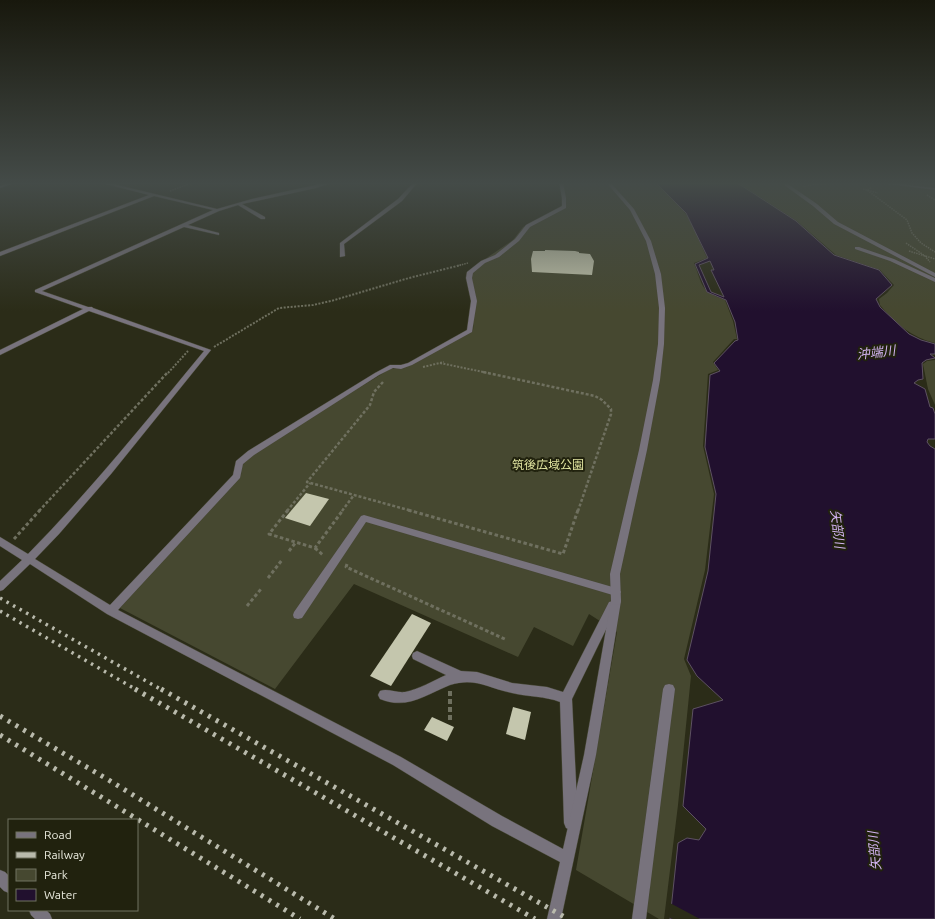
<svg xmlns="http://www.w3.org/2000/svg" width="935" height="919" font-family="Ubuntu,'Noto Sans JP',sans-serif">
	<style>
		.green { fill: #464830 }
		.water { fill: #21102e; stroke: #5d5162; fill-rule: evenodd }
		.pier { fill: #2b2c18 }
		.building { fill: #c4c6ad }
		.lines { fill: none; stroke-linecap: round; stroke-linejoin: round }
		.service-casing { stroke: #464734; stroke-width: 1 }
		.minor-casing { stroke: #464734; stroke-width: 1 }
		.tertiary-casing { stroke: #464734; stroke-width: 1 }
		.path-far4 { stroke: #6f705f; stroke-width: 1.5; stroke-dasharray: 1.5 1; stroke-linecap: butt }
		.path-far3 { stroke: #6f705f; stroke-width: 2; stroke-dasharray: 2 1.5; stroke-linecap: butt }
		.path-far2 { stroke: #6f705f; stroke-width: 2.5; stroke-dasharray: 3 2; stroke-linecap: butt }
		.path-far1 { stroke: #6f705f; stroke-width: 3; stroke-dasharray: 3.5 2.5; stroke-linecap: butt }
		.path { stroke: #6f705f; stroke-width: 4; stroke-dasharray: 5 3; stroke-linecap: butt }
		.service { fill: #78737d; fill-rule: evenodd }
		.minor { fill: #78737d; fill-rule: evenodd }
		.tertiary { fill: #78737d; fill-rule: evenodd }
		.rail-far1 { stroke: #b9baac; stroke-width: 3.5; stroke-dasharray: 2.5 5; stroke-linecap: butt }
		.rail { stroke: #b9baac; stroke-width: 5; stroke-dasharray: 3 6; stroke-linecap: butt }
		.labels { text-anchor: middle; stroke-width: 4; stroke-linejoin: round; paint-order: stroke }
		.park-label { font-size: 12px; fill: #e1e5a0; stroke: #21220e }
		.water-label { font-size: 13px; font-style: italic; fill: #d2b3f0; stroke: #21220e }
	</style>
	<rect width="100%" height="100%" fill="#2b2c18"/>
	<!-- green -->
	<g class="green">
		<path d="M560,182H654C665,191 677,201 685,213C694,226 700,243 707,258L694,263C703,286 700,291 725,300L733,321L737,339H734L713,362L718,370L708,374L703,446L714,494L705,570L684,659L691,676L678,805L664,919H659L576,870L617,632L589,614L573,646L534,627L518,657L354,584L275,689L120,608L241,475L242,466L245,461L283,434L390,369L405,368L473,330L476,296L471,276L473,271L483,264L488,257L513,240L523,227L556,212L562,205Z"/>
		<path d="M737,182L935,183V343C913,338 894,323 880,305L879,299L887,293L894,285L880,270L836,255L797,221Z"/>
		<polygon points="935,360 935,405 928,389 923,364 927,361"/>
	</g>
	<!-- water -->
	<path class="water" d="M655,182H736L796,221L834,255L879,270L892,285L876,299L880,307L909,334L921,340L935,344V354H930L935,358L926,360L922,363L923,379L918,380L914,383L925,389L930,407L933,408L935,414V439H928L927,442L930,446L935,449V919H670L678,843L687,838L699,840L706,829L683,806L693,709L723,700L697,676L687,660L708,571L716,494L705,447L710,375L720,371L714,363L735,341L738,340L735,322L726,300L707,292L695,264L708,258L686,213ZM710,261L714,270H711L724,297L711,292L699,265Z"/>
	<!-- pier -->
	<polygon class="pier" points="670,903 700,919 673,919 668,917"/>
	<!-- building -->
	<g class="building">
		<polygon points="545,250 575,251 579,252 579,253 590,254 594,261 592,275 532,272 531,259 533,251 545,251"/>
		<polygon points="306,493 329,499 310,526 285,518"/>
		<polygon points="412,614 431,623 391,686 370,676"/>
		<polygon points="513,707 531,712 525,740 506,734"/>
		<polygon points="432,717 454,727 447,741 424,730"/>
	</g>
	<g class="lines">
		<defs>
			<g id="service">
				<polygon points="855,247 859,247 894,259 935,278 935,282 890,261 855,249"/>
				<polygon points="364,515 616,588 619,589 621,592 619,595 616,596 366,522 302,618 298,619 294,618 293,615 294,612 361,516"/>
				<path d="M613,601L617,602L618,605L572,699L578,823L576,828L571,830L566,828L564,823L560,702C545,696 528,697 512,693C488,688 475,677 450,685C425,695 407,710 380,699L378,695L380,691C387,688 396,693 405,692C419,689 433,681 446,675L413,659L412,656L413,653L417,651L461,671L477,672L512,683L547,687L563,692L609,602Z"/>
				<polygon points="669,684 673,685 675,689 646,919 632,919 663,689 665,685"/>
			</g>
			<g id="minor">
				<polygon points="12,182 18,182 0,188 0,186"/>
				<path d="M98,182H105L217,209L252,199L329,182H335L316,188L242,204L265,217V219H261L238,205L219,211L188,225L219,233V235L184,227L42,291L88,307H92L93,308L211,350L111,474L59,534L35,559L110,605L233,475L236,461L248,451L375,373L390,365H401L408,363L467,330L471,301L466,278L467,272L481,261L495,255L515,239L526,225L562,206V198L559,182H563L566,198V208L530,227L519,241L499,257L485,263L473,273L472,278L477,301L472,332L412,365L401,369L393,368L379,375L254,455L243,464L240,478L118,610L401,757L502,816L563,849L584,755L611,601L612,598L616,597L620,598L621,601L596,755L561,919H547L560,862L492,826L393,765L107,614L30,564L3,590L0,591V581L22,560L0,546V537L28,554C91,490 147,420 204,351L89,311L0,355V350L83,309L35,292V290L213,210L154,196L0,256V252L149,195Z"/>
				<polygon points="414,182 418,182 402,201 344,244 345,256 340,257 340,243 398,199"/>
				<polygon points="780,182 785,182 817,204 838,222 935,273 935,277 834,224 813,206"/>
				<polygon points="871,182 884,182 935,188 935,190"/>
				<polygon points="911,182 935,182 935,184 913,183"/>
				<polygon points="0,870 5,872 9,876 9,893 4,891 0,887"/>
				<polygon points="29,910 46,910 50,914 52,919 35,919 31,915"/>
			</g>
			<polygon id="tertiary" points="606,182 610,182 634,209 651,241 661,274 665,308 664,344 660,380 647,450 620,574 621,601 620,604 616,605 612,604 611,601 610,574 639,450 653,380 658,344 659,308 655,274 646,241 630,210"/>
		</defs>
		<!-- service casing -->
		<use href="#service" class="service-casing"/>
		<!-- minor casing -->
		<use href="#minor" class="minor-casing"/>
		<!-- tertiary casing -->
		<use href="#tertiary" class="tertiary-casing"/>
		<!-- path-far4 -->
		<g class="path-far4">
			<polyline points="805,187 804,186 839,182"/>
			<polyline points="871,188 867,190 907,220 912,233 921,243 935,252"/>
			<polyline points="863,189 878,193"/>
			<polyline points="170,191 194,182"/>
			<polyline points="927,195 935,200"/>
			<polyline points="906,243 925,256 930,262"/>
			<polyline points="909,251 935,259"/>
			<polyline points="457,266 468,263"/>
		</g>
		<!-- path-far3 -->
		<g class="path-far3">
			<polyline points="214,347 279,308 313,305 331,301 409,278 461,265"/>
			<polyline points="440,363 488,373"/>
			<polyline points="423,367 444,362"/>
			<polyline points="168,373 188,351"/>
		</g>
		<!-- path-far2 -->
		<g class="path-far2">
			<polyline points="483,372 595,396 602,400 611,409 611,414 578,511"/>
			<polyline points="383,382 374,392 370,405 307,482 412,511"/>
			<polyline points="39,511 168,372"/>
			<polyline points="287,511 310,483"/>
			<polyline points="342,511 354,495"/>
		</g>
		<!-- path-far1 -->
		<g class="path-far1">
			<polyline points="288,510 269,534 315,548 343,510"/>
			<polyline points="408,510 563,554 578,510"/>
			<polyline points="14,539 40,510"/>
			<polyline points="315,548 323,555"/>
			<polyline points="289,551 296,542"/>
			<polyline points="347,564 346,567 507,640"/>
			<polyline points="268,578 282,560"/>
			<polyline points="247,606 261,589"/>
		</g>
		<!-- path -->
		<polyline class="path" points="450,691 450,721"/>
		<!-- service -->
		<use href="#service" class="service"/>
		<!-- minor -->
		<use href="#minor" class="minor"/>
		<!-- tertiary -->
		<use href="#tertiary" class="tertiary"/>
		<!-- rail-far1 -->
		<g class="rail-far1">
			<polyline points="0,598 162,690"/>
			<polyline points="0,611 137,690"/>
		</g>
		<!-- rail -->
		<g class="rail">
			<polyline points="135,689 535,919"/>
			<polyline points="161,689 568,919"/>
			<polyline points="0,716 107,779 335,919"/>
			<polyline points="0,735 300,919"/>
		</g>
	</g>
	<!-- sky -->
	<linearGradient id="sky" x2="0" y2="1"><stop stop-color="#18180d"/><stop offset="0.59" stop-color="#444b48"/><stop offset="1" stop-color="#444b48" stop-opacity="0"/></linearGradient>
	<rect width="935" height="311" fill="url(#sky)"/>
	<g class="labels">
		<!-- park labels -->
		<g class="park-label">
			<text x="548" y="469">筑後広域公園</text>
		</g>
		<!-- water labels -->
		<g class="water-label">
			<text transform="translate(876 352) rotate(-7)" y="5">沖端川</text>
			<text transform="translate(838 529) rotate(83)" y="5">矢部川</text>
			<text transform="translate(874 851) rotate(-95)" y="5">矢部川</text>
		</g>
	</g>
	<!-- legend -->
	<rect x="8" y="819" width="130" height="92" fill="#21220e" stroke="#717261"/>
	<rect x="16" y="832" width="20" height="6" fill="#78737d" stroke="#717261"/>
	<text x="44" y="839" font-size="12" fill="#e9eadd">Road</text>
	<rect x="16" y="852" width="20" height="6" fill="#b9baac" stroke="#717261"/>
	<text x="44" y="859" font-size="12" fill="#e9eadd">Railway</text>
	<rect x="16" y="869" width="20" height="12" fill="#464830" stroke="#717261"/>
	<text x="44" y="879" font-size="12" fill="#e9eadd">Park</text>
	<rect x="16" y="889" width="20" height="12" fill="#21102e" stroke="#717261"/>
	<text x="44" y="899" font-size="12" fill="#e9eadd">Water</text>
</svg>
